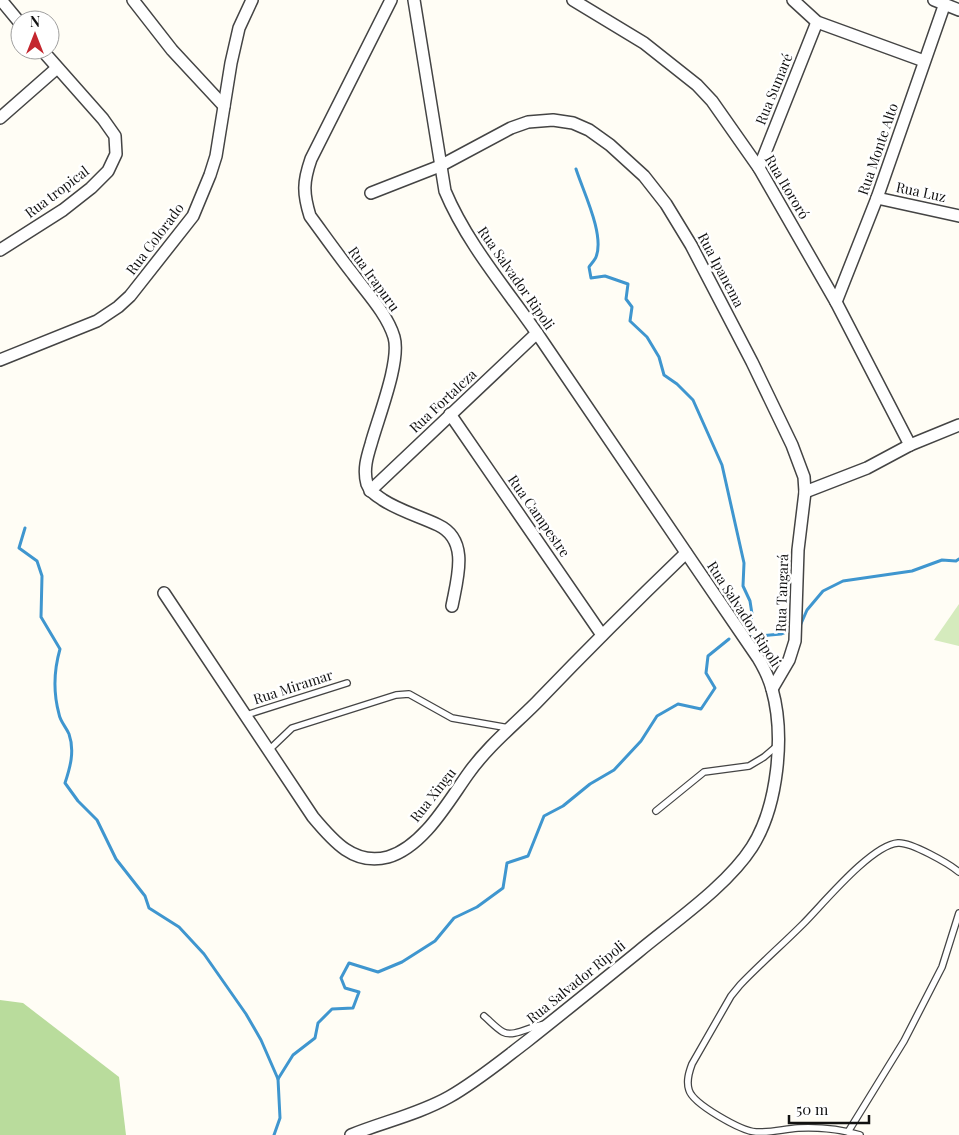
<svg xmlns="http://www.w3.org/2000/svg" width="959" height="1135" font-family="'Playfair Display',serif">
	<style>
		.green { fill: #d5ebbd }
		.forest { fill: #b9dc9c }
		.lines { fill: none; stroke-linecap: round; stroke-linejoin: round }
		.stream { stroke: #3f96cf; stroke-width: 3 }
		.lane-casing { stroke: #444; stroke-width: 8 }
		.street-casing { stroke: #444; stroke-width: 14 }
		.lane { stroke: #fff; stroke-width: 5.5 }
		.street { stroke: #fff; stroke-width: 11 }
		.labels { text-anchor: middle; stroke-width: 5; stroke-linejoin: round; paint-order: stroke }
		.street-label { font-size: 14px; fill: #111; stroke: #fff }
	</style>
	<rect width="100%" height="100%" fill="#fffdf5"/>
	<!-- green -->
	<polygon class="green" points="959,604 959,646 934,640"/>
	<!-- forest -->
	<polygon class="forest" points="0,1000 23,1003 119,1077 126,1135 0,1135"/>
	<g class="lines">
		<!-- stream -->
		<g class="stream">
			<path d="M576,169C583,191 605,235 596,257C595,260 591,264 589,267L591,278L605,276L628,284L626,299L632,307L630,321L647,337L659,357L664,375L677,384L693,400L722,465L744,563L743,586L750,601L752,614L749,637L781,634L786,632"/>
			<path d="M25,528L19,548L37,561L42,576L41,617L60,649C54,670 53,692 59,714C60,721 66,727 69,734C75,751 70,768 65,783L78,801L97,820L116,859L145,896L149,908L179,927L204,954L246,1014L261,1040L278,1079"/>
			<polyline points="800,626 807,610 823,591 843,581 912,571 942,560 956,561 959,559"/>
			<polyline points="274,1135 280,1118 278,1079 293,1055 315,1038 318,1023 332,1009 353,1008 359,992 345,988 341,978 349,963 378,972 402,962 435,941 454,918 477,907 503,888 507,863 528,856 544,816 563,806 590,784 614,770 641,741 657,716 678,704 701,709 715,688 706,673 708,656 729,639"/>
		</g>
		<defs>
			<g id="lane">
				<polyline points="246,715 347,683"/>
				<polyline points="269,750 292,728 396,695 409,694 452,718 509,728"/>
				<polyline points="656,811 704,772 749,766 764,757 778,745"/>
				<path d="M484,1016C490,1021 496,1028 503,1032C514,1038 532,1025 546,1024"/>
				<polyline points="848,1132 904,1041 942,967 959,913"/>
				<path d="M860,1135C840,1129 819,1127 798,1128C784,1129 770,1133 756,1132C741,1131 693,1104 689,1090C686,1081 689,1072 692,1064L731,996L740,985C760,964 782,945 803,924C823,904 871,845 898,843C911,842 948,863 959,872"/>
			</g>
			<g id="street">
				<polyline points="1,0 20,23"/>
				<polyline points="133,0 172,50 224,106"/>
				<path d="M391,0L311,159C303,182 303,193 310,216C324,235 338,255 353,274C367,293 387,314 394,337C401,361 378,418 371,444C367,457 363,470 367,484C370,492 376,495 383,500C400,511 419,516 438,525C470,540 457,579 452,606"/>
				<polyline points="573,0 644,43 697,85 712,101 759,168 836,302 910,445"/>
				<polyline points="793,0 817,22 924,61"/>
				<polyline points="934,0 959,10"/>
				<polyline points="0,118 57,68"/>
				<polyline points="759,168 817,22"/>
				<polyline points="371,193 440,166 511,128 528,122 553,120 573,123 589,130 610,145 644,176 666,204 691,245 752,362 792,445 804,477 805,492 798,550 795,641 789,660 772,689"/>
				<polyline points="877,198 959,216"/>
				<polyline points="0,250 63,210 91,188 108,171 116,154 115,136 103,119 42,50"/>
				<polyline points="836,302 877,198 944,6"/>
				<polyline points="0,360 97,321 118,307 130,296 193,216 210,175 216,156 231,63 239,28 252,0"/>
				<polyline points="450,414 602,635"/>
				<polyline points="370,491 537,333"/>
				<polyline points="805,492 867,468 910,445 959,425"/>
				<path d="M164,593L313,817C333,841 354,866 388,857C423,847 448,802 468,774C487,747 513,726 536,703C585,652 635,602 686,553"/>
				<path d="M351,1135C383,1122 419,1114 449,1097C477,1081 501,1061 526,1042C564,1012 601,982 638,952C674,922 727,886 752,847C778,806 785,735 772,689C769,678 764,668 758,658C686,553 615,448 543,342C510,293 468,246 445,191L414,0"/>
			</g>
		</defs>
		<!-- lane casing -->
		<use href="#lane" class="lane-casing"/>
		<!-- street casing -->
		<use href="#street" class="street-casing"/>
		<!-- lane -->
		<use href="#lane" class="lane"/>
		<!-- street -->
		<use href="#street" class="street"/>
	</g>
	<g class="labels">
		<!-- street labels -->
		<g class="street-label">
			<text transform="translate(774 89) rotate(-68)" y="5">Rua Sumaré</text>
			<text transform="translate(878 149) rotate(-71)" y="5">Rua Monte Alto</text>
			<text transform="translate(787 187) rotate(59)" y="5">Rua Itororó</text>
			<text transform="translate(57 192) rotate(-37)" y="5">Rua tropical</text>
			<text transform="translate(921 192) rotate(12)" y="5">Rua Luz</text>
			<text transform="translate(155 239) rotate(-53)" y="5">Rua Colorado</text>
			<text transform="translate(721 270) rotate(62)" y="5">Rua Ipanema</text>
			<text transform="translate(516 278) rotate(55)" y="5">Rua Salvador Ripoli</text>
			<text transform="translate(374 279) rotate(54)" y="5">Rua Irapuru</text>
			<text transform="translate(443 401) rotate(-43)" y="5">Rua Fortaleza</text>
			<text transform="translate(539 516) rotate(55)" y="5">Rua Campestre</text>
			<text transform="translate(782 593) rotate(-88)" y="5">Rua Tangará</text>
			<text transform="translate(744 614) rotate(57)" y="5">Rua Salvador Ripoli</text>
			<text transform="translate(293 687) rotate(-18)" y="5">Rua Miramar</text>
			<text transform="translate(433 795) rotate(-52)" y="5">Rua Xingu</text>
			<text transform="translate(576 982) rotate(-39)" y="5">Rua Salvador Ripoli</text>
		</g>
	</g>
	<!-- north arrow -->
	<g transform="translate(35 35)"><circle r="24" fill="#ffffff" stroke="#a0a0a0"/>
	<path d="M0-4L9 19L0 12L-9 19Z" fill="#c4262e"/>
	<text y="-8" font-size="14" font-weight="bold" text-anchor="middle" fill="#111111">N</text>
	</g>
	<!-- scale -->
	<path d="M789 1115v8h80v-8" fill="none" stroke="#111111" stroke-width="2.5"/>
	<text x="796" y="1115" font-size="15" fill="#111111" stroke="#ffffff" stroke-width="4" paint-order="stroke">50 m</text>
</svg>
